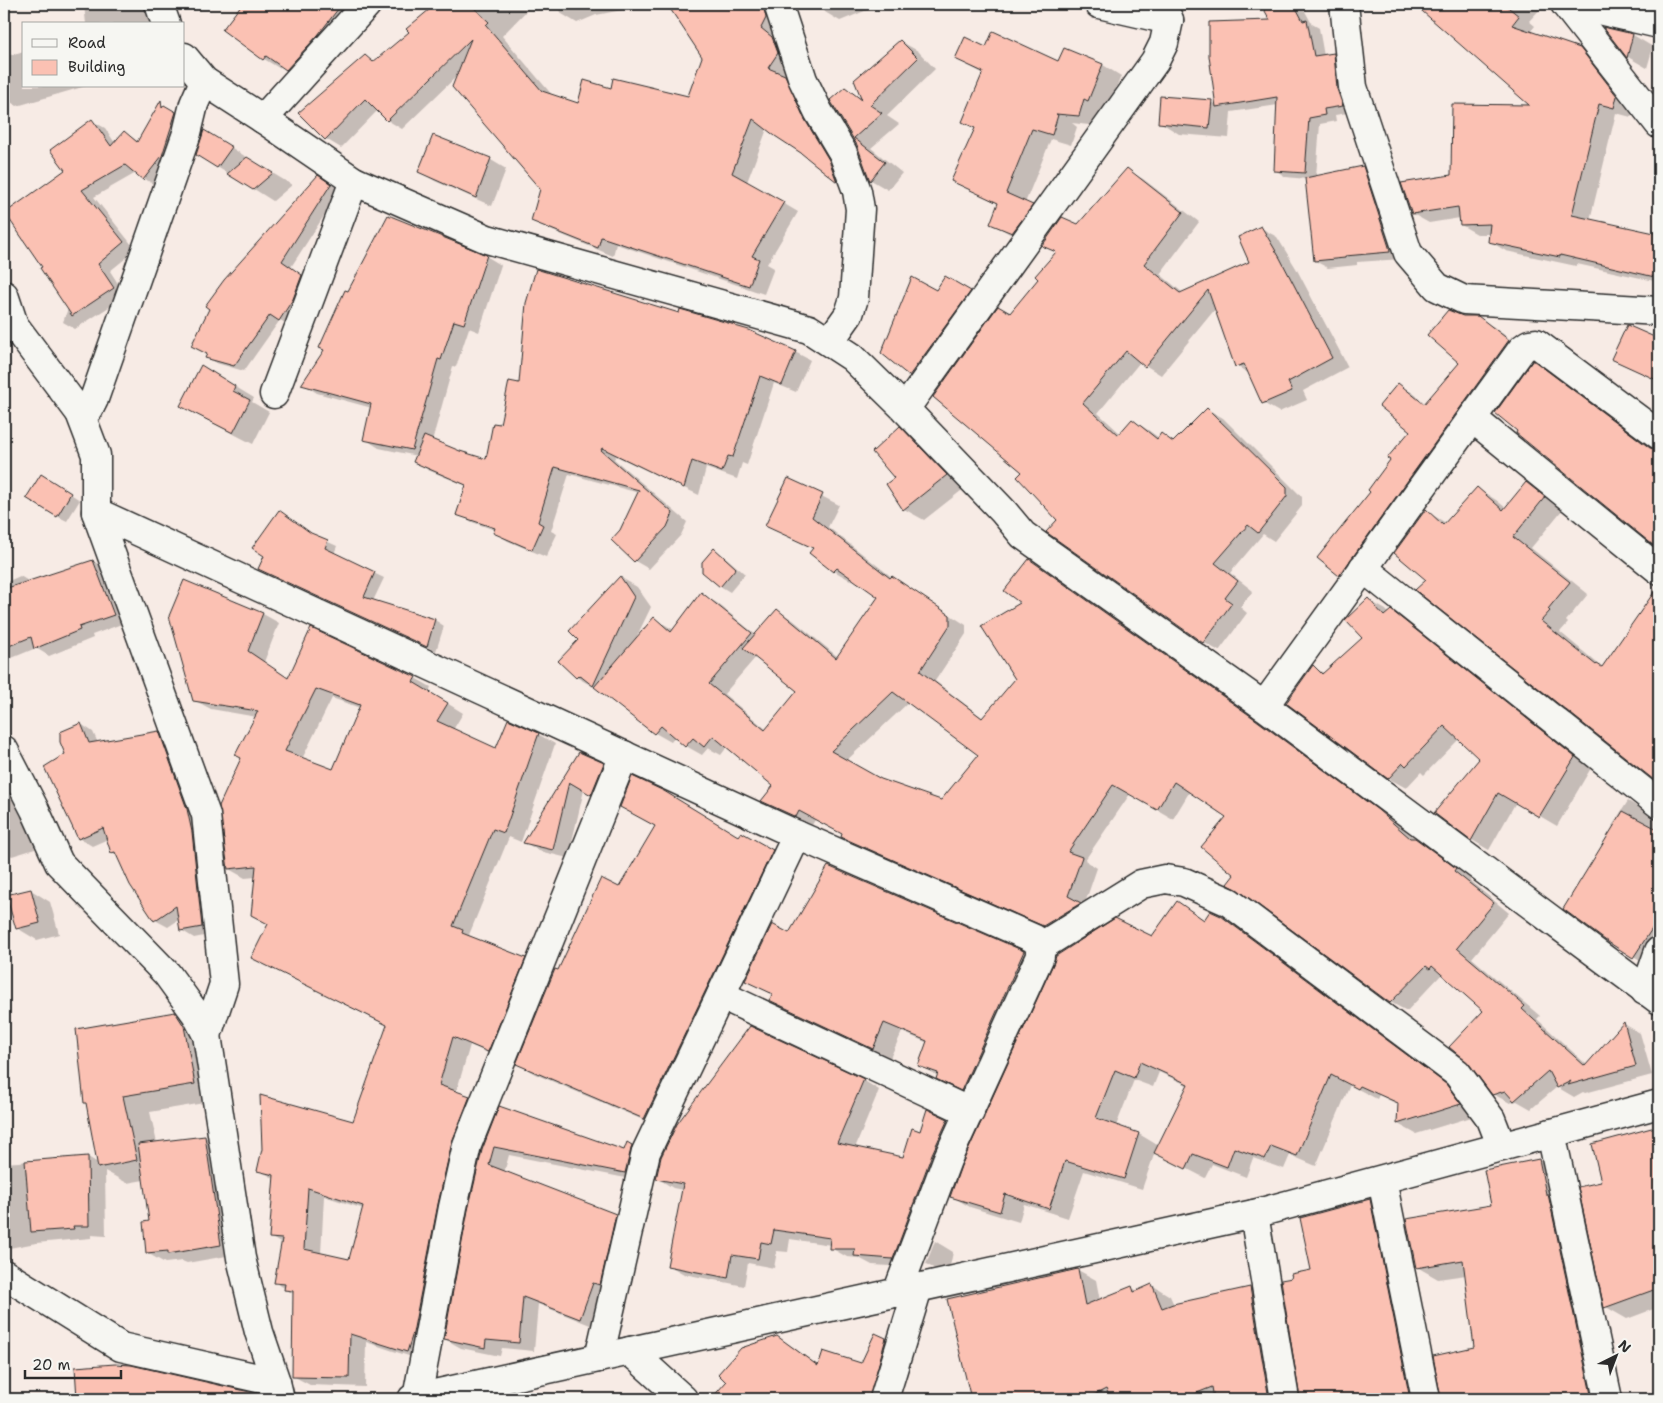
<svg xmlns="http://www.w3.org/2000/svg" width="1663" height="1403" font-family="'Shantell Sans',sans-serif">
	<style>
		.shadow { fill: #0003; fill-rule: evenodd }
		.building { fill: #fbc1b3; stroke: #2b2b2b; fill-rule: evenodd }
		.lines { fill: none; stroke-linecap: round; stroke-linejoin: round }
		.street-casing { stroke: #2b2b2b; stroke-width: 31 }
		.street { stroke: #f6f6f2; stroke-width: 28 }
	</style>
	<rect width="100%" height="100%" fill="#f7ebe5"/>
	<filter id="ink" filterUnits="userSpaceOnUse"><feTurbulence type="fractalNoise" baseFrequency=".02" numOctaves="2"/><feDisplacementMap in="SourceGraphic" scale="10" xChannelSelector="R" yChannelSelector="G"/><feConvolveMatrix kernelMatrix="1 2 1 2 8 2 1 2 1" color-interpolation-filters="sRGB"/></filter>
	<g filter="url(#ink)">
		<!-- shadow -->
		<g class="shadow">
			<polygon points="84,4 145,4 145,9 159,17 161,24 86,24"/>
			<polygon points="251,4 363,4 302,78 281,65 279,68 264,59 233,36"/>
			<path d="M433,4H533L502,36L553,96L579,105L612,90L689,97L703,57L678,18L694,4H780L792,62L783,76L800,85L851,189L838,181L801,152L767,129L747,182L798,212L767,264L774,268L764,294L616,244L613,256L548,229L533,220L541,188L458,75L402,129L387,120L378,110L341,148L326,139L300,113L365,56L375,62L411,32L435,6ZM828,153L837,178H834L826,154Z"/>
			<polygon points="557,4 654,4 596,15 577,23 562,14"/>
			<polygon points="821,4 882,4 840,21 825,12"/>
			<polygon points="1263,4 1301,4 1312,24 1319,28 1324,56 1333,54 1345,61 1354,112 1335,115 1336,121 1320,124 1316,177 1363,168 1376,175 1402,259 1357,262 1357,265 1328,268 1315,261 1306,179 1286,177 1275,170 1278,105 1231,112 1229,138 1179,134 1160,122 1211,102 1217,105 1272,22"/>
			<polygon points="1442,4 1545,4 1529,21 1535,26 1530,32 1579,49 1596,59 1634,107 1631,117 1616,113 1590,220 1659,236 1659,282 1577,264 1576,266 1506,251 1489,241 1490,234 1477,234 1461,225 1460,218 1429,223 1413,214 1452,176 1532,106 1431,16"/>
			<polygon points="1645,4 1659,4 1659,12"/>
			<polygon points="1606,29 1633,35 1653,47 1647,68 1628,57"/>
			<polygon points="900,41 918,51 935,69 887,116 899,124 871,148 902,173 888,190 871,180 858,145 832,100 845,89 864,100"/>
			<polygon points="987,48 1059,63 1065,50 1103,65 1121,76 1107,111 1102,109 1097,126 1072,123 1077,127 1071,145 1051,139 1025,203 1050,216 1031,243 1010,234 991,223 999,204 953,181 976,129 963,122 984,74 956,59"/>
			<polygon points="24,51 24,86 86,86 17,106 4,98 4,57"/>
			<polygon points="165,107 188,121 156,186 136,173 94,197 136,250 110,271 126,296 75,329 63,322 71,300 66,170 92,121 105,128 115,143 124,132 139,142"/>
			<polygon points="434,136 491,160 506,169 492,206 435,181 420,172"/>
			<polygon points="224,143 251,160 292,185 273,201 254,189 217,167"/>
			<polygon points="1127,170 1143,179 1199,222 1160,274 1183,293 1251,263 1261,228 1277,237 1296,268 1348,367 1303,391 1307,400 1279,412 1263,403 1250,374 1236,366 1216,308 1161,375 1140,362 1098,413 1121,434 1132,420 1148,430 1159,438 1162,435 1175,442 1207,409 1223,418 1302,497 1302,506 1274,541 1263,534 1230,573 1253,591 1240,607 1247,613 1219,651 1203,642 1059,520 1024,472 1011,315 1040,279 1057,253 1043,245 1078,226"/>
			<polygon points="328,182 340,191 291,267 311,282 289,325 280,320 244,371 216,363 207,358"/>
			<polygon points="486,256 501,265 479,332 469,328 456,367 453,366 432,441 459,453 487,460 520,384 679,315 735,326 795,352 810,360 796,392 774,383 747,465 742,463 737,479 706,468 699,495 616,456 614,459 687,522 681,535 649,569 635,561 621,530 639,493 569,474 551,531 557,534 546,557 508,541 494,532 495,530 472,522 458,514 467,486 428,470 414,461 417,456 379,448 365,439 372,408 317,393 303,384 326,350 349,293"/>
			<polygon points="946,278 990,303 930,386 910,375 882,353 936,292"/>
			<polygon points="1462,317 1478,318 1494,327 1524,350 1354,584 1339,575 1372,491 1412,431 1398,385 1413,393 1426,404 1461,363"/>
			<polygon points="1659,327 1659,382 1613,358 1657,339 1658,328"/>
			<polygon points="1533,362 1553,373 1659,451 1659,548 1517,433"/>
			<polygon points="221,378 254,398 252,402 269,412 253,444 201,417"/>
			<polygon points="1659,406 1659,414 1656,411"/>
			<polygon points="900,428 920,439 966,487 924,520 904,509 895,478"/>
			<path d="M788,479L839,505L828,527L893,578L966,625V634L935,681L983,718L1016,679L1022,603L1030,560L1046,570L1271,730L1394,821L1417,840L1431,849L1471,879L1470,881L1509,913L1472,958L1540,1016L1537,1019L1587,1065L1624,1024L1640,1033L1652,1075L1585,1093L1583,1092L1574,1097L1557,1087L1531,1109L1517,1101L1510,1103L1493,1094L1485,1010L1442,974L1407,1011L1390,1002L1235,874L1228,817L1190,791L1173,819L1130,794L1085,860L1097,868L1084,906L1061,935L859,846L843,837V834L815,820L812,825L779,810L763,801L775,786L727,747L721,755L708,748L702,755L686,746L675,737L671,742L655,733L595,686L594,687L576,677L580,640L620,577L637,587L651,607L636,638L655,619L674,630L701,594L717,603L756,635L777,610L793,620L838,657L880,597L853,577L850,580L834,571L811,553L814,549L767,525ZM756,657L799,690L767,730L724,694ZM909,702L980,754L942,802L881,780L846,761Z"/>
			<polygon points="50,481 80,500 67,521 57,516"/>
			<polygon points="1527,484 1546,495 1563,509 1531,548 1588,594 1566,621 1568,623 1560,632 1603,668 1659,587 1659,783 1417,590 1428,580 1426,511 1446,523 1477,488 1496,500 1506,508"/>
			<polygon points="315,536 337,546 334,554 384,578 373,601 435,620 444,626 436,651 259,569"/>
			<polygon points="714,550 723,555 745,574 730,592 720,586 703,571"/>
			<polygon points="93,561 107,569 127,622 92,635 93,638 49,656 36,648 7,660 4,658 4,583 20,576 30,582"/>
			<path d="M184,582L263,614L279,623L264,662L289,679L415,678L431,687L429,692L463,713L453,730L496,750L538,734L555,744L521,842L509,837L469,935L480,941L525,959L541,968L504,1060L470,1045L456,1093L469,1097L486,1107L424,1361L366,1342L365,1387L310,1385L293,1376L295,1295L275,1282L282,1244L270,1237L275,1179L259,1170L354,1123L388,1026L253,958L270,924L256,877L245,878L229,869L243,758L257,717L211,709L194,700ZM332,698L360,708L333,770L302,759ZM324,1196L364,1209L350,1260L321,1254Z"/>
			<polygon points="1368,600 1386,610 1389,614 1391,612 1409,622 1591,768 1557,826 1516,802 1489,850 1472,840 1436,813 1481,759 1459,739 1424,775 1421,772 1406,788 1388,778 1313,667 1324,673 1364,638"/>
			<polygon points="81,724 93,732 98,743 159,733 172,740 200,817 214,934 194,938 181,930 180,919 168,927 155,920 118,856 112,852 108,839 92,846 79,838 46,767 67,754"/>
			<polygon points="580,753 618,773 606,803 584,790 568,858 539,851 524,842"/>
			<polygon points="4,784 4,793 6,792 19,799 35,849 12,856 4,851"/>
			<polygon points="1628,801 1659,820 1659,958 1653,968 1606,939 1594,863 1592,862 1614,827 1612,826"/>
			<polygon points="656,826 739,838 741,834 789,861 662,1128 535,1074 518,1064 559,972 620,888"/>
			<polygon points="829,867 1024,954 1041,964 979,1100 938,1078 938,1076 920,1065 928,1043 902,1032 890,1058 788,1010 770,1000 774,995 746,981 789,935"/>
			<polygon points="31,890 50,902 59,934 37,940 17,928"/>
			<path d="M1177,903L1205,920L1220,917L1240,928L1464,1096L1478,1115L1416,1134L1398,1124L1399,1105L1379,1095L1377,1099L1350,1085L1316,1166L1290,1155L1284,1169L1253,1158L1246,1177L1212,1164L1205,1178L1155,1152L1142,1189L1084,1171L1068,1218L1024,1204L1019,1222L970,1207L951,1196L1152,937ZM1159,1072L1189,1086L1159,1146L1139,1134L1116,1126L1134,1080L1153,1087Z"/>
			<polygon points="175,1013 203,1029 222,1100 150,1112 157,1143 205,1137 222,1147 238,1254 187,1263 182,1261 165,1263 147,1253 150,1222 144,1180 127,1183 105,1171 106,1236 91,1235 91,1238 36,1243 4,1249 4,1163 88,1157 98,1163 87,1103"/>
			<polygon points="863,1080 879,1090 855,1148 904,1159 921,1133 928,1111 964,1130 909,1267 872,1265 859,1258 847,1257 831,1248 831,1245 790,1239 788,1252 777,1251 774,1268 748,1263 744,1286 684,1274 668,1265 683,1190 673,1188 657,1178"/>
			<polygon points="500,1108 625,1151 628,1144 647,1155 641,1181 509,1155 504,1173 615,1215 631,1224 595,1327 538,1304 534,1351 502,1348 500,1356 461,1348 445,1339"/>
			<polygon points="1659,1127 1659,1307 1627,1319 1606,1307 1603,1182 1594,1145"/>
			<polygon points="1539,1160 1560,1172 1610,1399 1504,1399 1499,1370 1466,1275 1438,1279 1417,1267 1492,1206"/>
			<polygon points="1370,1200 1385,1209 1420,1383 1347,1399 1306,1399 1302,1397 1294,1279 1313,1271"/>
			<polygon points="935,1241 953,1252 948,1276 926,1264"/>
			<polygon points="1078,1270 1096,1280 1100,1301 1132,1288 1138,1291 1152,1285 1170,1296 1174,1305 1250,1288 1268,1299 1285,1399 972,1399 948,1300"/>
			<polygon points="876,1334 902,1348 886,1399 712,1399 728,1382 777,1337 793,1347 819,1366 862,1365"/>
			<polygon points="235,1390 251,1399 55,1399 55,1395 78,1395"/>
			<polygon points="1659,1393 1659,1399 1624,1399 1624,1397"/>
			<polygon points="521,1398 524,1399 508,1399"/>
		</g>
		<!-- building -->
		<g class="building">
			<polygon points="242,4 342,4 318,35 286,70 266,56 263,60 222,30"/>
			<polygon points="436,4 470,4 489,22 486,25 542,91 578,103 584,80 611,88 613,78 688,96 702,57 667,4 763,4 766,18 761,28 772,37 778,53 768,68 785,75 804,118 829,160 837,182 801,153 775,136 753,119 732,173 784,202 752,256 759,259 749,286 601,237 598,248 531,221 540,189 452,87 471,39 387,121 365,99 325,140 298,113 365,55 373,62 409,32 406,29"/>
			<polygon points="1261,4 1294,4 1303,21 1307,20 1314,56 1334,53 1337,89 1343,106 1324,109 1325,115 1309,118 1305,173 1274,171 1277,97 1216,107 1209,56 1209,22 1270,20"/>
			<polygon points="1414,4 1504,4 1519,16 1512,25 1580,48 1617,96 1614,108 1599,104 1572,215 1659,234 1659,278 1560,255 1560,257 1488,242 1490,224 1460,225 1458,207 1412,214 1401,183 1451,175 1452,104 1529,105"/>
			<polygon points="1603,27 1633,34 1627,58"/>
			<polygon points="993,31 1058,61 1064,48 1103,64 1088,101 1084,99 1079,116 1056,114 1058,115 1052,135 1032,129 1006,193 1033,205 1012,233 990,224 998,203 951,181 975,128 962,122 983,72 955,59 965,37 986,47"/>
			<polygon points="900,40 918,58 870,105 882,113 854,138 885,162 870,181 857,145 830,100 845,87 862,100 854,80"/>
			<polygon points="1160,96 1212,100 1209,128 1158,123"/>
			<polygon points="161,100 162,108 164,105 176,112 162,156 143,180 125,165 82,190 124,242 98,264 114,288 72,316 40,268 42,267 5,213 65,170 50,150 92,119 111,146 124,131 137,142"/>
			<polygon points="204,130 232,147 217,168 196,155"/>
			<polygon points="433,135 491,158 476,198 418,172"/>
			<polygon points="247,157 273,173 253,190 227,174"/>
			<polygon points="1363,166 1389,247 1390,252 1345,256 1345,258 1314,261 1305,178"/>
			<polygon points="1127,168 1183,212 1144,264 1180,293 1249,262 1238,237 1261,226 1280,258 1332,358 1288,382 1292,391 1262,404 1244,364 1235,367 1208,290 1145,367 1126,351 1083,403 1118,435 1132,419 1157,439 1161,433 1173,442 1207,408 1287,487 1287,496 1258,533 1248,525 1215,563 1238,581 1225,598 1232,603 1203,643 1046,532 1057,520 1017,477 1022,472 933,397 998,306 1010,313 1038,279 1035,276 1056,252 1042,246 1062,217 1078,224"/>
			<polygon points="318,175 331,184 282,261 302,275 293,299 279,321 270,315 234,366 205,358 207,354 191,346 209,309 205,306 224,280"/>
			<polygon points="388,215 487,255 464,324 454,321 441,360 438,359 412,450 363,440 371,404 301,385 324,350 319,348 345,290 348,291"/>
			<polygon points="536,269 679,313 680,309 735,325 735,326 749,330 796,351 782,385 760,376 733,457 728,456 722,472 692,461 684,488 602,448 601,450 673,513 667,527 634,562 611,540 620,530 639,490 555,467 538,522 543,525 532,550 493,533 495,528 456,515 466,485 413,462 424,436 460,451 486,459 493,423 500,424 509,381 519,383 526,303"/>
			<polygon points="945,276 971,291 909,376 881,353 912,277 936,290"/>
			<polygon points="1448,310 1463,316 1478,316 1509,340 1339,576 1317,558 1370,492 1368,490 1390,460 1387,458 1410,431 1379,406 1398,383 1424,404 1459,363 1427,335"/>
			<polygon points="1627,325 1659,339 1659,381 1611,359"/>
			<polygon points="1533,360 1650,448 1659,450 1659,550 1516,433 1517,431 1495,413"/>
			<polygon points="201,365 235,386 233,391 250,400 233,433 180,406"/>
			<polygon points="900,426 947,475 903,510 886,484 894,478 872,452"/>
			<polygon points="41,474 71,493 57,517 26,498"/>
			<path d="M788,478L823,494L812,517L890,578L892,576L950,615V625L920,671L982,718L1015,679L981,626L1020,603L1004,591L1029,559L1255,719L1378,810L1410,838H1415L1456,868L1454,871L1494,903L1457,948L1525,1006L1522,1009L1585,1066L1624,1022L1636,1066L1568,1085L1571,1081L1557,1088L1548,1071L1514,1101L1505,1091L1492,1095L1469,1064L1449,1047L1483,1011L1432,966L1430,969L1426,966L1390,1003L1238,890L1227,884L1234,875L1201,847L1226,817L1174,782L1157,810L1113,785L1068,852L1082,857L1068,896L1081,903L1043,926L841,837L842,834L799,811L796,817L761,801L773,786L713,736L704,747L693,738L685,747L661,726L654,734L594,687L654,617L671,632L701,592L752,633L709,684L765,730L797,691L743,648L777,609L836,658L878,597L837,568L833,572L809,553L813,548L765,526ZM893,692L978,755L941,800L881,779L831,751Z"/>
			<polygon points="1526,482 1545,497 1513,537 1570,582 1548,609 1550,611 1541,621 1596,665 1597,664 1602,667 1659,585 1659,784 1415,590 1426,580 1394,553 1426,509 1443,525 1477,487 1503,510"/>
			<polygon points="279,510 311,533 328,540 325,548 375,572 364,597 435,619 427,647 258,569 264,556 252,548"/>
			<polygon points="714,548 736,568 720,587 702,572 702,562"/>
			<polygon points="93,560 114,615 79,627 80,630 34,649 31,637 4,648 4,589"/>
			<polygon points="620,576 634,597 593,686 579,675 576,678 558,661 578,640 569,631"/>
			<path d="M184,580L263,613L248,651L288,678L311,628L416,677L413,682L448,703L437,721L496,748L508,719L539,733L504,833L493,829L453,926L463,930L462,933L526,958L488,1052L453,1037L439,1085L470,1096L452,1142L438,1204L413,1333L407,1352L350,1334L349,1378L292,1377L293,1291L284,1290L285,1284L274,1283L282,1239L269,1238L274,1175L257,1171L262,1149L260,1095L353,1121L387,1025L251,958L268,924L251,915L256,866L228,869L219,806L241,758L235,755L258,711L193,701L169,616ZM316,689L360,705L333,769L285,751ZM308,1188L363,1206L349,1259L304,1249Z"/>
			<polygon points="1368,598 1384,616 1391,610 1575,757 1539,817 1498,793 1471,841 1434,813 1479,759 1444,726 1406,766 1403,763 1388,779 1286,703 1313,665 1322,674 1362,638 1345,620"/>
			<polygon points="81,723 89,743 159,731 187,809 192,832 202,927 180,931 176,906 154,921 130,885 115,852 111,853 103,828 78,839 44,767 65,754 60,742 60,732"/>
			<polygon points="579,752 604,763 591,795 569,782 553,850 523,843"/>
			<polygon points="632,776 664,791 738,836 741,832 773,850 644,1119 516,1064 555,969 558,970 601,878 619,887 655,826 620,807"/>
			<polygon points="1623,811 1659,830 1659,918 1633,958 1605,940 1563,909"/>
			<polygon points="828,866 1024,951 961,1091 936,1079 938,1073 918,1066 927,1041 884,1023 873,1049 769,1000 773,994 745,981 772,924 789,933"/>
			<polygon points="31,889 40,923 16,929 6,895"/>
			<polygon points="1177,901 1204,920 1210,911 1221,916 1446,1084 1461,1104 1397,1124 1398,1103 1360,1086 1358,1089 1331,1075 1297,1156 1271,1146 1265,1159 1234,1148 1227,1167 1193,1154 1186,1169 1154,1153 1188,1084 1140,1062 1134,1078 1115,1070 1096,1118 1139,1133 1124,1179 1065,1161 1049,1209 1005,1194 1000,1212 950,1197 961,1166 1054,962 1056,956 1115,918 1152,936"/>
			<polygon points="175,1012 184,1026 195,1084 123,1096 137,1160 98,1168 86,1103 84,1103 76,1029"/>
			<polygon points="750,1026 864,1079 837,1143 903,1157 912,1128 920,1131 927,1109 948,1119 932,1154 893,1259 854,1256 855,1249 829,1249 830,1238 774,1230 771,1244 761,1242 758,1259 732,1255 728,1278 667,1266 683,1184 656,1179 661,1157 677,1124"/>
			<polygon points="499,1106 624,1150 627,1142 632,1145 625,1173 494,1147 489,1165 616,1214 600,1285 593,1283 580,1319 523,1297 519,1343 486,1340 485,1348 444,1339 468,1210 482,1150"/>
			<polygon points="1659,1126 1659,1288 1604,1308 1578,1187 1601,1182 1592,1144"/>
			<polygon points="205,1136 221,1245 168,1254 168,1251 146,1253 143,1222 149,1221 138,1144"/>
			<polygon points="88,1156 89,1226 73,1226 74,1229 31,1232 25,1161"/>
			<polygon points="1539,1159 1546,1194 1548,1194 1592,1399 1441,1399 1433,1356 1474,1347 1463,1260 1416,1268 1406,1219 1491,1205 1484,1170"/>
			<polygon points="1370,1199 1410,1399 1300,1399 1281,1280 1292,1278 1291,1274 1311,1270 1300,1218"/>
			<polygon points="1078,1269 1085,1305 1132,1286 1134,1292 1152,1284 1162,1308 1173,1304 1250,1287 1269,1399 1214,1399 1212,1387 1182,1399 1111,1399 1106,1389 1086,1399 971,1399 947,1299"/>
			<polygon points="875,1333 886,1338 869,1399 711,1399 726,1382 718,1374 741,1348 777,1336 818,1366 823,1351 861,1363"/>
			<polygon points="115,1364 131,1365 263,1395 264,1399 169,1399 120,1395 120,1399 77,1399 75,1367"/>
		</g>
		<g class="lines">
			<defs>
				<g id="street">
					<polyline points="159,4 166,24"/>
					<polyline points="778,4 803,80 818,111 843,153 857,191 860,209 854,298 849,314 830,341"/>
					<polyline points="1099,4 1169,20"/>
					<polyline points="1344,4 1353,87 1408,253 1437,287 1464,300 1659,311"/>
					<polyline points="1565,4 1659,124"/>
					<polyline points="1573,4 1659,24"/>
					<polyline points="184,57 204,81 263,119 354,181 487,239 809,329 852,357 905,409 1003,511 1023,535 1264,706 1659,1000"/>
					<polyline points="263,119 367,4"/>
					<polyline points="4,295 14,325 80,413 96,455 96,512 206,815 224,984 207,1035"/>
					<polyline points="274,394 354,181"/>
					<polyline points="905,409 1155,61 1164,43 1169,20 1162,4"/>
					<polyline points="80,413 89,409 94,399 187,133 194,104 204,81"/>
					<polyline points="1472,418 1659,570"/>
					<polyline points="96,512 797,835 1035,939 1040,947 1040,956 947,1160 897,1293"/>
					<polyline points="1363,568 1659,804"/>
					<polyline points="1264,706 1522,349 1529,344 1536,343 1659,435"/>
					<polyline points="4,750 35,810 59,863 167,974 196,1014 207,1035 241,1258 259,1332 276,1382 280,1399"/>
					<polyline points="1040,947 1141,884 1165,879 1184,882 1229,902 1457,1073 1491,1119 1502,1147"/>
					<polyline points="1645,991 1659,951"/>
					<polyline points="721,995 970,1112"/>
					<polyline points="1551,1133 1608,1399"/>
					<polyline points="1382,1180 1426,1399"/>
					<polyline points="1254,1214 1285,1399"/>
					<polyline points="4,1274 121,1347 276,1382"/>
					<polyline points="630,1351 683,1399"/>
					<polyline points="599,1358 646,1152 797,835"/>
					<polyline points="417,1398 453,1207 467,1145 624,755"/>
					<polyline points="412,1399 1254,1214 1659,1104"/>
					<polyline points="884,1399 918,1288"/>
				</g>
			</defs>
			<!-- street casing -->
			<use href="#street" class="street-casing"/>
			<!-- street -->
			<use href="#street" class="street"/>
		</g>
	</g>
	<!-- margin -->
	<rect width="1663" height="1403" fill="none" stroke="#f6f6f2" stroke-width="20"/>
	<rect x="10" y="10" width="1643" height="1383" fill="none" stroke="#2b2b2b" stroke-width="2" filter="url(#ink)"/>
	<!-- legend -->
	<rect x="22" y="22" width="162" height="65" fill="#f6f6f2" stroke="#a5a5a2"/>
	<rect x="32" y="39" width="25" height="8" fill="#f6f6f2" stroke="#a5a5a2"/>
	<text x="68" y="48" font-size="15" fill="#2b2b2b">Road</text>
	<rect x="32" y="60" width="25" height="15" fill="#fbc1b3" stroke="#a5a5a2"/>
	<text x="68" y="72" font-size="15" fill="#2b2b2b">Building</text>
	<!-- north arrow -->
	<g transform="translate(1616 1356) rotate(42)" stroke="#f6f6f2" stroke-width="4" paint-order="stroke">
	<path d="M0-4L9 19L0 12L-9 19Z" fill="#2b2b2b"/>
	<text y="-8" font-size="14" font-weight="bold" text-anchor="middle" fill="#2b2b2b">N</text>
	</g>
	<!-- scale -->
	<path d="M25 1370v8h96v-8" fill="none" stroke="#2b2b2b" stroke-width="2.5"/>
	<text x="32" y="1370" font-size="15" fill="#2b2b2b" stroke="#f6f6f2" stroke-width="4" paint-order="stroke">20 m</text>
</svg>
